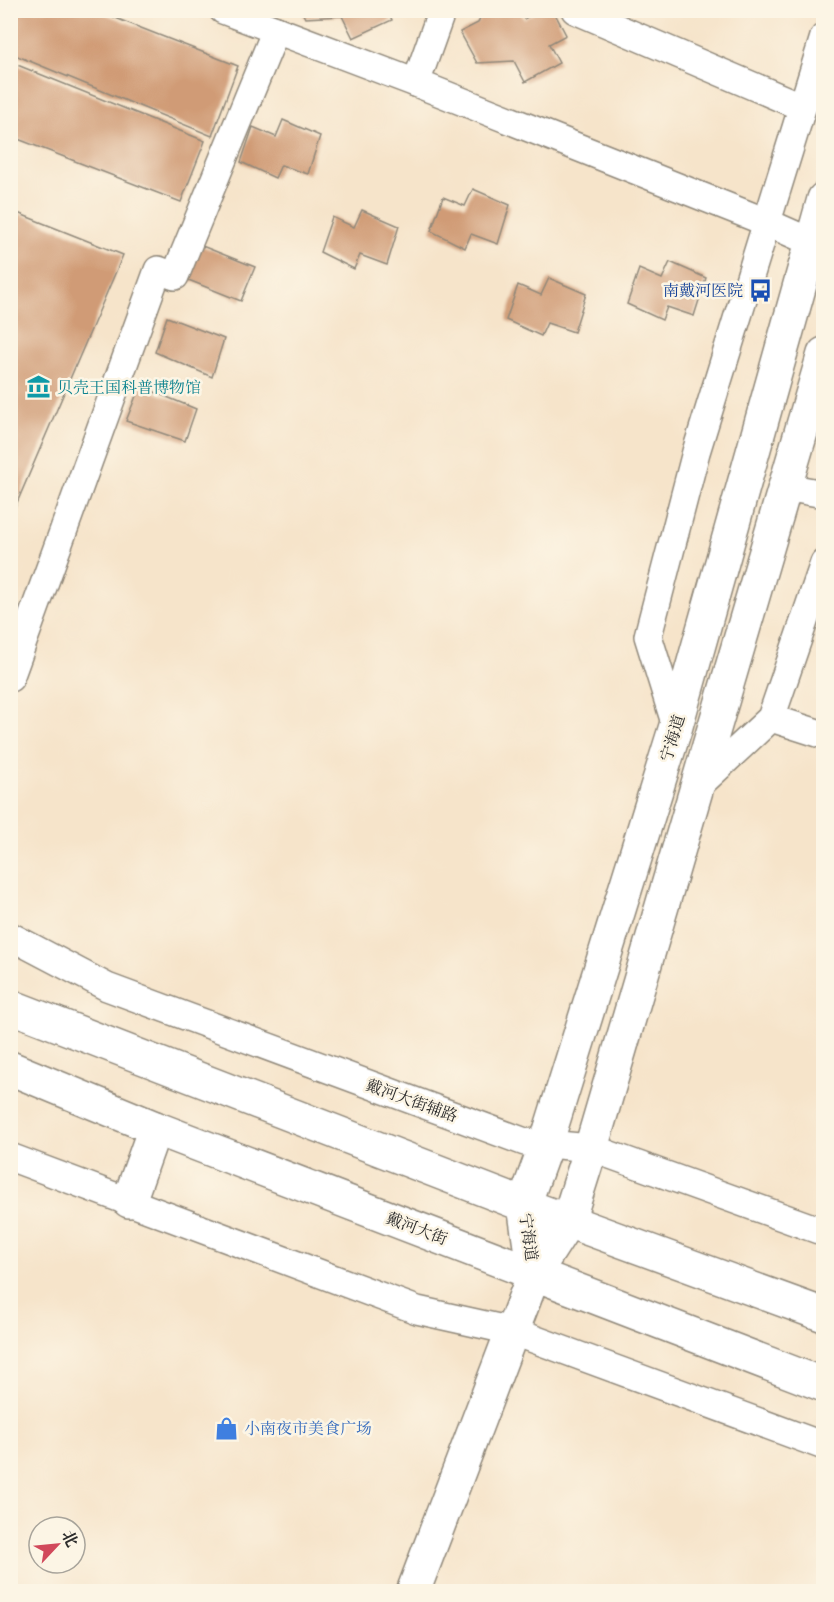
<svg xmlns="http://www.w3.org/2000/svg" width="834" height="1602" font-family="'IM FELL Great Primer','Noto Serif SC',serif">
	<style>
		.building { fill: #d09b76 }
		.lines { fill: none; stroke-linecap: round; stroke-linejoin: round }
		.street-casing { stroke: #90887a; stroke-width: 30 }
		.secondary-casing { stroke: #90887a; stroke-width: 36 }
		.primary-casing { stroke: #90887a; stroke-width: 36 }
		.street { stroke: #fff; stroke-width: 27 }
		.secondary { stroke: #fff; stroke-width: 33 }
		.primary { stroke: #fff; stroke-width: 33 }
		.labels { text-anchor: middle; stroke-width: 5; stroke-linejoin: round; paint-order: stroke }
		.transit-label { font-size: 16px; fill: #164399; stroke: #fcf5e5; text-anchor: end }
		.culture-label { font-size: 16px; fill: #0d838f; stroke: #fcf5e5; text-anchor: start }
		.street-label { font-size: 16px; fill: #2b2b2b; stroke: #fcf5e5 }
		.shop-label { font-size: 16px; fill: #366cbe; stroke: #fcf5e5; text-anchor: start }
	</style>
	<rect width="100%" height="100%" fill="#fcf5e5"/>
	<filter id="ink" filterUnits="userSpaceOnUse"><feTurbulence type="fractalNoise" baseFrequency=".0167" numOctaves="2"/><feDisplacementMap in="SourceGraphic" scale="12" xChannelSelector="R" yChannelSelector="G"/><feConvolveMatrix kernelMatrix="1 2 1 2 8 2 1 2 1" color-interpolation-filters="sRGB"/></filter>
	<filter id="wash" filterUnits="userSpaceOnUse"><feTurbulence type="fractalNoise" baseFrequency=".008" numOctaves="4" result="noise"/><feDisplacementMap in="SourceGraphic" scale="24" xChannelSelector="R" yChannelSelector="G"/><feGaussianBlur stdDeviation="1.35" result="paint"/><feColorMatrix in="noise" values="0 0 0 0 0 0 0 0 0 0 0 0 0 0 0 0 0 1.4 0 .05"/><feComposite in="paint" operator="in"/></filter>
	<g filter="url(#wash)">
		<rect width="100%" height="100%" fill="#f6e4ca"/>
		<g id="blocks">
			<!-- building -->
			<g class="building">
				<polygon points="10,10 95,10 238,66 212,136 10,53"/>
				<polygon points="301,10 387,10 392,20 353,38 342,16 305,18"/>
				<polygon points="480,10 519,10 524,19 540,10 553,10 566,35 549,44 559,63 525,82 514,61 477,63 460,32 478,23 481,15"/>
				<polygon points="10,62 205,141 181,202 10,136"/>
				<polygon points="283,120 320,136 308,174 281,165 275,178 241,162 253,127 276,137"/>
				<polygon points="473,189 510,205 498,244 471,234 465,248 431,231 443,197 465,206"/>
				<polygon points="10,210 123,255 10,519"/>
				<polygon points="362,210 399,226 387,265 360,255 354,269 320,252 332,217 354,227"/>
				<polygon points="197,244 255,267 241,301 186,279"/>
				<polygon points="670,262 706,278 694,316 667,307 662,320 627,304 639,269 662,279"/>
				<polygon points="549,278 586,294 574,332 547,323 541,336 506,320 518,285 541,295"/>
				<polygon points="167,317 224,339 212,377 155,352"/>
				<polygon points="140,386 196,409 185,441 126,421"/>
			</g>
		</g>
	</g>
	<g filter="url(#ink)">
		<use href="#blocks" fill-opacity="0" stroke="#90887a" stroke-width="1.5"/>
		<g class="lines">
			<defs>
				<g id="street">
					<polyline points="223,10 416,83 766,222 811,242"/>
					<polyline points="575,10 802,107"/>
					<polyline points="416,83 442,10"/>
					<polyline points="785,487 824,494"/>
					<polyline points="10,678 158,270 175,276 276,30"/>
					<polyline points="771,718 824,735"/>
					<polyline points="676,726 648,636 696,452 824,37"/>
					<polyline points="695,789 771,718 824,563"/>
					<polyline points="10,936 107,987 525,1142 591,1148 824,1232"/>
					<polyline points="10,1157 417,1310 512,1331 824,1446"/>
				</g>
				<polyline id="secondary" points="413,1592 534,1274"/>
				<g id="primary">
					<polyline points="10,1006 524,1205 824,1315"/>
					<polyline points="10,1068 155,1128 824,1385"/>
					<polyline points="129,1201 155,1128"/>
					<polyline points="534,1274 524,1205 546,1144 676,726 824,199"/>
					<polyline points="534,1274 568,1221 591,1148 824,354"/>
				</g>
			</defs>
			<!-- street casing -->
			<use href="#street" class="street-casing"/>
			<!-- secondary casing -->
			<use href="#secondary" class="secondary-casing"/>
			<!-- primary casing -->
			<use href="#primary" class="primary-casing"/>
			<!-- street -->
			<use href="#street" class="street"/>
			<!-- secondary -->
			<use href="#secondary" class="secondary"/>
			<!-- primary -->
			<use href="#primary" class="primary"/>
		</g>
	</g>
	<!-- icons -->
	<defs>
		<symbol id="bus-bare" viewBox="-9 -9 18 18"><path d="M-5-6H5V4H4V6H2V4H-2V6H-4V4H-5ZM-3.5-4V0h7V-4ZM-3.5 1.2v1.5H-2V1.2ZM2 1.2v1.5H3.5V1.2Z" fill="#1a4fb4" stroke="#fcf5e5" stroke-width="2.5" paint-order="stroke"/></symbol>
		<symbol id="museum-bare" viewBox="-9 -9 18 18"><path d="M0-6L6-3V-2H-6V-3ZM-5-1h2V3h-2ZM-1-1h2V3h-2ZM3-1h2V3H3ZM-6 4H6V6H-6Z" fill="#0f9aa8" stroke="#fcf5e5" stroke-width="2.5" paint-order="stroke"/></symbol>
		<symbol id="shop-bare" viewBox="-9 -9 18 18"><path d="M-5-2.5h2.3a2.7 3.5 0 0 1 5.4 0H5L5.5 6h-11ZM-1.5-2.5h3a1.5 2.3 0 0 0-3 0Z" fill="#3f7fe0" stroke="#fcf5e5" stroke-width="2.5" paint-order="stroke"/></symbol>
	</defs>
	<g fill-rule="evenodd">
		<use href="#bus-bare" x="744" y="274" width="33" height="33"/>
		<use href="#museum-bare" x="22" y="370" width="33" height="33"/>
		<use href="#shop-bare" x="210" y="1412" width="33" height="33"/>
	</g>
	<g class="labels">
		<!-- transit labels -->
		<g class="transit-label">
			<text x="743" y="296">南戴河医院</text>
		</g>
		<!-- culture labels -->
		<g class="culture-label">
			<text x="57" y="393">贝壳王国科普博物馆</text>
		</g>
		<!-- street labels -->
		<g class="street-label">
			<text transform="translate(672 738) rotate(-73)" y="6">宁海道</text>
			<text transform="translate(412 1100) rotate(20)" y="6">戴河大街辅路</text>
			<text transform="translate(417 1228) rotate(21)" y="6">戴河大街</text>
			<text transform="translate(529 1237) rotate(82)" y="6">宁海道</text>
		</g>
		<!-- shop labels -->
		<g class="shop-label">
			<text x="244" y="1434">小南夜市美食广场</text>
		</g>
	</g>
	<!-- margin -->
	<rect width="834" height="1602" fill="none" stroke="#fcf5e5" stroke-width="36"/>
	<!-- north arrow -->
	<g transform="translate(57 1545) rotate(64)"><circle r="28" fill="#fcf5e5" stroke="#a8a49b" stroke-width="1.5"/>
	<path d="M0-4.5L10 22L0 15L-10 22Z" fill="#d1495b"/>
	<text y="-9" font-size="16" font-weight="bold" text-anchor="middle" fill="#2b2b2b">北</text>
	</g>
</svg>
